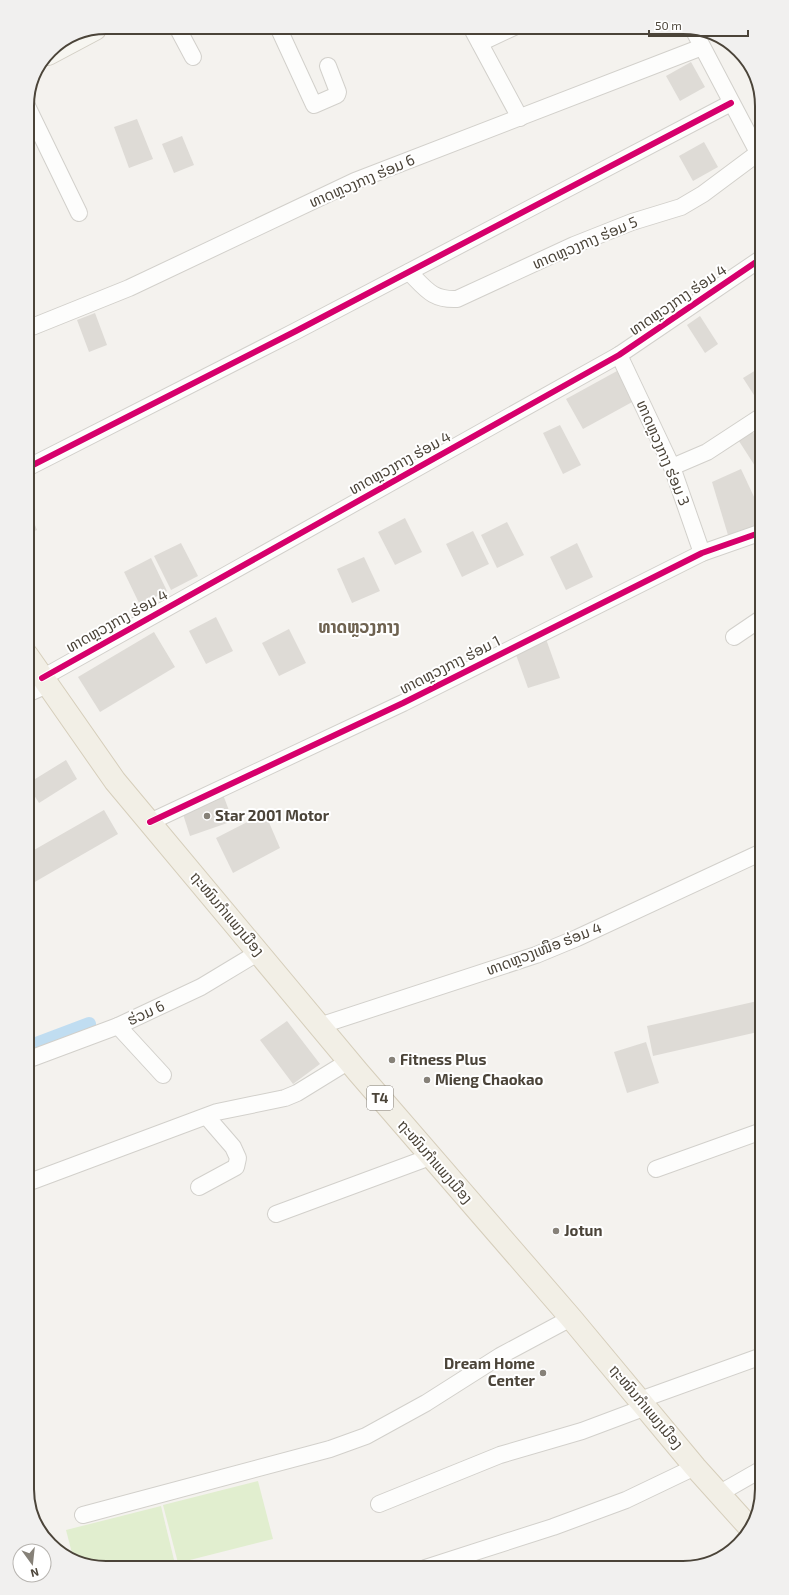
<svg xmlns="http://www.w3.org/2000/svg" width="789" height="1595" font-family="'Exo 2','Noto Sans Lao',sans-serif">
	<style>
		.green { fill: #e1eecf }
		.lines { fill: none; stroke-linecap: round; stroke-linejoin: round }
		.canal { stroke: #c0ddf1; stroke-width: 14 }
		.building { fill: #dedbd6 }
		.minor-casing { stroke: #d2d0cb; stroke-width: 18 }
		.secondary-casing { stroke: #d3cfc5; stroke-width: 24 }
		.primary-casing { stroke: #d6cebb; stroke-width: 24 }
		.minor { stroke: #fdfdfc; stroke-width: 16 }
		.secondary { stroke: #f7f6f1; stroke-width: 22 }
		.primary { stroke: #f2efe6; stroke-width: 22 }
		.cycleway-casing { stroke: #fff; stroke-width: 8 }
		.cycleway { stroke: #d6006c; stroke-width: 6 }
		.poi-dot { fill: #868178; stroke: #fff; stroke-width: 1.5 }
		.labels { text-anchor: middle; stroke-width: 4; stroke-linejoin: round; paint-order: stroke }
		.shield { fill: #fff; stroke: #817c74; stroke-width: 1 }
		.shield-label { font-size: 14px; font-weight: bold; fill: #4b4439 }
		.street-label { font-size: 15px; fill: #4b4439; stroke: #fff }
		.poi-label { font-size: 15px; font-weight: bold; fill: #4b4439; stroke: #fff; text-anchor: start }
		.quarter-label { font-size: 17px; font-weight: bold; fill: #6e6250; stroke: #fff }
		.rim { fill: none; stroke: #4b4439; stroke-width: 2 }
	</style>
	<rect width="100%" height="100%" fill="#f4f2ee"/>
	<!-- green -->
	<g class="green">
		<polygon points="258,1481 273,1539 178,1563 163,1505"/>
		<polygon points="161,1506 175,1564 159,1568 101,1568 73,1557 66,1530"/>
	</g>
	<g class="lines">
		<!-- canal -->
		<polyline class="canal" points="36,1044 89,1024"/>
	</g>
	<!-- building -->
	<g class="building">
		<polygon points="691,62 705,87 680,101 666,76"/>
		<polygon points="137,119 153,159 129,168 114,127"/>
		<polygon points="182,136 194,165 174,173 162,144"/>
		<polygon points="704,142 718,167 693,181 679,156"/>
		<polygon points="95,313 107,345 89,352 77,320"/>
		<polygon points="700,316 718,344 705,353 687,325"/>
		<polygon points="756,370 762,379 761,406 743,378"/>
		<polygon points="617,371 634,401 583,429 566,399"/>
		<polygon points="560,425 581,465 563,474 543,433"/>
		<polygon points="751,429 762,447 762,462 755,466 737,438"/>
		<polygon points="741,469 762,514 762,521 746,530 728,535 712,482"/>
		<polygon points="27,505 37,530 27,534"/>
		<polygon points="405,518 422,552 395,565 378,532"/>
		<polygon points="507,522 524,555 497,568 481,535"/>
		<polygon points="473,531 489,564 462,577 446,544"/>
		<polygon points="181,543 198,576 171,590 154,556"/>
		<polygon points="577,543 593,577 566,590 550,557"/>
		<polygon points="364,557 380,591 352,603 337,569"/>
		<polygon points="151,558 167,591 140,605 124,572"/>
		<polygon points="216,617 233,651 206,664 189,631"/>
		<polygon points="289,629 306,663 279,676 262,643"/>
		<polygon points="154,632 175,667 100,712 78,677"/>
		<polygon points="546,639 560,678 528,688 515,652"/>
		<polygon points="66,760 77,779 39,803 27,784"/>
		<polygon points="222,792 233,821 190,836 182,811"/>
		<polygon points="104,810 118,834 33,883 27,873 27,854"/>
		<polygon points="265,813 280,848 233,873 216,838"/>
		<polygon points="762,1000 762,1031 653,1056 647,1026"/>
		<polygon points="287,1021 320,1064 293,1084 260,1040"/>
		<polygon points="646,1042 659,1083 627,1093 614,1052"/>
	</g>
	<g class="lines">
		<defs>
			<g id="minor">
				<polyline points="177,27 193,57"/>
				<polyline points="278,27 314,105 337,95 338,92 328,66"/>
				<polyline points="471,27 520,118"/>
				<polyline points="693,29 762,160"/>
				<polyline points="480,43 514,27"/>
				<polyline points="27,106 79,213"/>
				<path d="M409,272C426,289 432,300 457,299L574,245L632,222L681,207L703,194L758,153"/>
				<polyline points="27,329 129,288 355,181 702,47"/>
				<polyline points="619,355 672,467 702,553"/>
				<polyline points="672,467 707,452 762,416"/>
				<polyline points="27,468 296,331 731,103"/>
				<polyline points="734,637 762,618"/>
				<polyline points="42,678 619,355 762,258"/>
				<polyline points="27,694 47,685"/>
				<polyline points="150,822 403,703 702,553 762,532"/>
				<polyline points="118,1026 163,1075"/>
				<polyline points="319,1026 536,955 577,938 762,852"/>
				<polyline points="27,1060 118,1026 201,987 259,952"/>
				<polyline points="656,1169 762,1131"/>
				<polyline points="27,1183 217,1112 285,1098 297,1093 349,1061"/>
				<polyline points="199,1187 236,1167 238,1158 233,1147 207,1117"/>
				<polyline points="276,1214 430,1157"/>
				<polyline points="640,1400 762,1356"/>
				<polyline points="720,1493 762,1469"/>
				<polyline points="379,1504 500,1455 582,1431 646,1407"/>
				<polyline points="83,1515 330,1449 366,1436 426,1403 500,1356 571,1318"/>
				<polyline points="425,1568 553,1527 626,1500 695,1467"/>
			</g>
			<polyline id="secondary" points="48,54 95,29"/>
			<polyline id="primary" points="27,655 115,781 358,1072 571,1318 695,1467 750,1528"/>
		</defs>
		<!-- minor casing -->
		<use href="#minor" class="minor-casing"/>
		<!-- secondary casing -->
		<use href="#secondary" class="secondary-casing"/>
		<!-- primary casing -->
		<use href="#primary" class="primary-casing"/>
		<!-- minor -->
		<use href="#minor" class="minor"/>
		<!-- secondary -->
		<use href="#secondary" class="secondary"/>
		<!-- primary -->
		<use href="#primary" class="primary"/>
		<defs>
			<g id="cycleway">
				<polyline points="27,468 296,331 731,103"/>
				<polyline points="42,678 619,355 762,258"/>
				<polyline points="150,822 403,703 702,553 762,532"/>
			</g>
		</defs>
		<!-- cycleway casing -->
		<use href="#cycleway" class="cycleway-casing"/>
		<!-- cycleway -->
		<use href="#cycleway" class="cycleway"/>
	</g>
	<!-- markers -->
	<g class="poi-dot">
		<circle cx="207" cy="816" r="4"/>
		<circle cx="392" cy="1060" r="4"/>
		<circle cx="427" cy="1080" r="4"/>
		<circle cx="556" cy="1231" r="4"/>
		<circle cx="543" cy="1373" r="4"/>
	</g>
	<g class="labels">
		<!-- shield labels -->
		<rect class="shield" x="367" y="1086" width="26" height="24" rx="3"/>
		<g class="shield-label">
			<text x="380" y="1103">T4</text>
		</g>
		<!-- street labels -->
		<g class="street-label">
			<text transform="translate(362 181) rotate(-23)" y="5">ທາດຫຼວງກາງ ຮ່ອມ 6</text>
			<text transform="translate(585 243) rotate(-23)" y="5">ທາດຫຼວງກາງ ຮ່ອມ 5</text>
			<text transform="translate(678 300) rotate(-34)" y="5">ທາດຫຼວງກາງ ຮ່ອມ 4</text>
			<text transform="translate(663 453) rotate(67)" y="5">ທາດຫຼວງກາງ ຮ່ອມ 3</text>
			<text transform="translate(400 463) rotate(-29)" y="5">ທາດຫຼວງກາງ ຮ່ອມ 4</text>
			<text transform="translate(117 621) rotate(-29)" y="5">ທາດຫຼວງກາງ ຮ່ອມ 4</text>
			<text transform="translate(450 665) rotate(-27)" y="5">ທາດຫຼວງກາງ ຮ່ອມ 1</text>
			<text transform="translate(227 914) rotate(50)" y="5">ຖະໜົນກຳແພງເມືອງ</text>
			<text transform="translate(544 949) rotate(-21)" y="5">ທາດຫຼວງເໜືອ ຮ່ອມ 4</text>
			<text transform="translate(146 1013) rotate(-25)" y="5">ຮ່ວມ 6</text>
			<text transform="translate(435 1162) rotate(49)" y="5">ຖະໜົນກຳແພງເມືອງ</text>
			<text transform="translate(646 1407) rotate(50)" y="5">ຖະໜົນກຳແພງເມືອງ</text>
		</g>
		<!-- poi labels -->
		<g class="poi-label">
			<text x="215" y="821">Star 2001 Motor</text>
			<text x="400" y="1065">Fitness Plus</text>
			<text x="435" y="1085">Mieng Chaokao</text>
			<text x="564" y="1236">Jotun</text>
			<text x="535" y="1369" text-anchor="end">Dream Home<tspan x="535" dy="17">Center</tspan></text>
		</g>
		<!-- quarter labels -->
		<g class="quarter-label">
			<text x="359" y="633">ທາດຫຼວງກາງ</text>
		</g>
	</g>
	<!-- crop -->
	<path d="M0 0H789V1595H0ZM106 34H683A72 72 0 0 1 755 106V1489A72 72 0 0 1 683 1561H106A72 72 0 0 1 34 1489V106A72 72 0 0 1 106 34Z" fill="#f1f0ef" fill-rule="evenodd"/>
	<path class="rim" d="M106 34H683A72 72 0 0 1 755 106V1489A72 72 0 0 1 683 1561H106A72 72 0 0 1 34 1489V106A72 72 0 0 1 106 34Z"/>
	<!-- north arrow -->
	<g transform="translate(32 1563) rotate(165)"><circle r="19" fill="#ffffff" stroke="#b7b4b0"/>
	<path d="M0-3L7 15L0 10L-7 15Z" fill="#868178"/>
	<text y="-6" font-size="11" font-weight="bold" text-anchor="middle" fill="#4b4439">N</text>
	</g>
	<!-- scale -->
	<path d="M649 30v6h99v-6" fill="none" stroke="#4b4439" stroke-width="2"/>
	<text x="655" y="30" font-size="12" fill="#4b4439" stroke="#ffffff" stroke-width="3" paint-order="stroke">50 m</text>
</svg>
